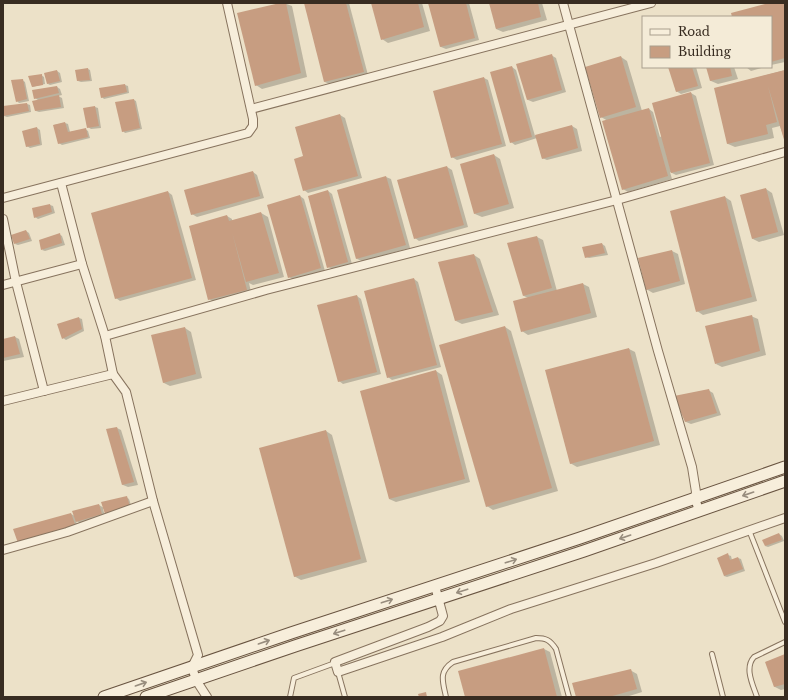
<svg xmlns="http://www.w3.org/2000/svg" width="788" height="700" font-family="'Libre Baskerville',serif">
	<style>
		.shadow { fill: #0003 }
		.building { fill: #c79d81 }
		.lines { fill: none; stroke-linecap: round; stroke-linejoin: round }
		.service-casing { stroke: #87735e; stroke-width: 6 }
		.minor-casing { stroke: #87735e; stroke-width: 10 }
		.secondary-casing { stroke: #695441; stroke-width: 13 }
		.service { stroke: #f7eedb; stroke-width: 4 }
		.minor { stroke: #f7eedb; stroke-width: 8 }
		.secondary { stroke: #f7eedb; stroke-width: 11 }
		.oneway { stroke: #988d7e }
	</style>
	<rect width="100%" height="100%" fill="#ece1c8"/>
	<!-- shadow -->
	<g class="shadow">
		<polygon points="284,3 292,6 307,77 262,89 256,85"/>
		<polygon points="305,3 349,3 368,75 329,84 325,82"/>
		<polygon points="372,3 422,3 430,31 388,43 382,39"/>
		<polygon points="429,3 469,3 479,40 446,49 441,47"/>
		<polygon points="491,3 542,3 547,20 503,32 496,29"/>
		<polygon points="773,3 785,3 785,62 771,65 771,17 733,17"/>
		<polygon points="551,55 556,58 566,92 533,102 528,100 518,65"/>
		<polygon points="621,57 627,61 642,111 649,109 653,112 660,137 662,136 691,93 696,96 714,165 676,175 670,172 672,179 628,192 623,189 608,121 601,117"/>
		<polygon points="512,67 516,70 535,136 572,126 577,129 582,151 547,160 542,158 537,138 515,145 511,142"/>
		<polygon points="670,67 696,67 702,88 681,94 676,91"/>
		<polygon points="708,67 734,67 738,79 718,84 711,81"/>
		<polygon points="746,67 765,67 751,71"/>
		<polygon points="88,69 90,70 92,81 81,82 78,81"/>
		<polygon points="785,70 785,141 780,126 772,128 774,138 735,147 728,144 715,89"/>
		<polygon points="57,71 60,73 62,82 50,85 48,84"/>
		<polygon points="41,75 44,77 45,84 32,87"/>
		<polygon points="484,78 488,80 506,146 457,160 452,157"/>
		<polygon points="22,80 25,82 29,101 19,103 17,101"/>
		<polygon points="125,85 128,86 129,93 104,99 102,97"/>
		<polygon points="57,87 60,89 62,95 58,96 62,98 64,108 39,112 36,111 38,100 35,98"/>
		<polygon points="134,100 136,101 142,129 125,133 123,131"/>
		<polygon points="27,104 30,105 31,112 7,117 4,116 3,107"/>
		<polygon points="95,107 98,108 101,128 91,129 88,127"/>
		<polygon points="340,115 345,118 362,178 308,193 304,190 305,157"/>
		<polygon points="65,123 68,124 70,132 85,129 88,131 90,138 62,145 59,143 54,125"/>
		<polygon points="37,128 40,130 42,145 30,148 27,146"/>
		<polygon points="494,155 500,159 514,208 482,217 475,214"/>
		<polygon points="447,167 452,170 468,227 419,241 415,238 398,181"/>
		<polygon points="253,172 257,175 264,198 197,217 192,214"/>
		<polygon points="386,177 391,179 410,248 362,261 357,259"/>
		<polygon points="766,189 772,193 784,235 759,242 753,239"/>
		<polygon points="328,191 332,194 352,264 333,269 328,267"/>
		<polygon points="168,192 172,195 196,280 120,301 116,298"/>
		<polygon points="300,196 304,199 325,271 294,280 289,277"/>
		<polygon points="725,197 731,201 757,301 703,315 697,311"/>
		<polygon points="50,205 53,206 55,213 38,219 35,217"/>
		<polygon points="261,213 268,217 284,277 253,285 249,283 251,292 214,302 209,299 227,216 232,219 232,221"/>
		<polygon points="26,231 29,233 32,241 18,245 15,244"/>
		<polygon points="59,234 62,236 65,245 45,251 42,250"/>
		<polygon points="537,237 543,240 557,291 583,284 589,287 597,317 528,335 522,331 528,298 524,296"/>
		<polygon points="602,244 605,246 608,255 589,258 586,257 583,248"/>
		<polygon points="672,251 678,254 685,284 653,293 646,289"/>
		<polygon points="474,255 480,259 499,315 462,324 456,321"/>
		<polygon points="414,279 418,282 441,367 392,380 388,377"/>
		<polygon points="357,296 361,299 381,374 343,384 339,381"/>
		<polygon points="751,316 758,319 766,355 722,367 716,364"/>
		<polygon points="79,318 82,319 84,331 66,340 63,338"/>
		<polygon points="505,327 511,331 558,491 493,510 487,506"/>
		<polygon points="185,328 191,332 202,378 170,386 164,383 152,336"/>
		<polygon points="15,337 19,339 24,357 3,361 3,340"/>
		<polygon points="629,349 635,352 660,445 577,467 570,463"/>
		<polygon points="436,371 442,375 470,482 396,502 389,499"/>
		<polygon points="708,390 713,393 721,415 691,424 686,422 675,397"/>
		<polygon points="117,428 121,430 138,485 128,487 123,485"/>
		<polygon points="326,431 332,435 367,562 301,580 294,576"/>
		<polygon points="126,497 129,499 132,508 104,508 103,509 105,516 80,523 76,521 78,528 22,544 71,514 75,516 99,505 104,508"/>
		<polygon points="779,534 782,536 784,541 768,547 765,546"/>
		<polygon points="728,555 731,556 732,560 738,558 741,559 745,571 727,577 724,576"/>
		<polygon points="544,649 550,652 562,697 466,697"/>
		<polygon points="785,656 785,689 781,690 775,687 766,662"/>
		<polygon points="630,670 637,674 642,692 626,697 577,697"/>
	</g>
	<!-- building -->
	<g class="building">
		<polygon points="280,3 286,3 301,73 255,86 237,13"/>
		<polygon points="304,3 346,3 364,72 324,82"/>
		<polygon points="371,3 418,3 424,27 381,40"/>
		<polygon points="428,3 466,3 475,38 440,47"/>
		<polygon points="489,3 538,3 541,17 496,29"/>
		<polygon points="769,3 785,3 785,58 771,62 771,17 732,17 731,13"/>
		<polygon points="552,54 562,90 527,100 516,64"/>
		<polygon points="621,56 636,107 600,118 585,67"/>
		<polygon points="512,66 532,137 510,143 490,72"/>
		<polygon points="668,67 692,67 698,86 676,92"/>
		<polygon points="706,67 730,67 732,76 710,81"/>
		<polygon points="88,68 90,80 77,81 75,70"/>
		<polygon points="57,70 60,81 47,84 44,73"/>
		<polygon points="785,70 785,143 768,86 777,122 766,125 768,134 727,144 714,88"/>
		<polygon points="42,74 43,85 32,87 28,76"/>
		<polygon points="484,77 502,144 451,158 433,91"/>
		<polygon points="23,79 27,99 16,102 11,80"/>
		<polygon points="125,84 127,92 101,98 99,88"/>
		<polygon points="57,86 59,93 34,99 32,90"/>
		<polygon points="691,92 710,163 671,173 652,103"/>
		<polygon points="59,95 61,107 35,111 32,101"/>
		<polygon points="134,99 140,128 122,132 115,102"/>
		<polygon points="27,103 29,111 3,116 3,106"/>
		<polygon points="95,106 99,126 87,128 83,108"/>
		<polygon points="649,108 668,176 622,190 602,121"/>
		<polygon points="340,114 358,176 303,191 294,159 303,156 295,127"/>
		<polygon points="65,122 68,132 86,128 88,137 58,144 53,125"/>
		<polygon points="572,125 578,148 542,159 535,135"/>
		<polygon points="37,127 40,144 26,147 22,131"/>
		<polygon points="494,154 509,204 474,214 460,164"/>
		<polygon points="447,166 464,225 414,239 397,180"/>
		<polygon points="253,171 260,196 191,215 184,190"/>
		<polygon points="386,176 406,245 356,259 337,190"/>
		<polygon points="766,188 778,232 752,239 740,195"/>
		<polygon points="328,190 348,262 327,268 308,196"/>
		<polygon points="168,191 192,278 115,299 91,213"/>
		<polygon points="300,195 321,268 288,278 267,205"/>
		<polygon points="725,196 752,297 696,312 670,211"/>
		<polygon points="50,204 52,212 34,218 32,208"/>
		<polygon points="261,212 279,273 246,282 232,232 247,290 208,300 189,226 227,215 229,221"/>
		<polygon points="26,230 30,239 14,244 11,235"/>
		<polygon points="60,233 62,243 41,250 39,240"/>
		<polygon points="537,236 552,288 523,296 507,243"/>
		<polygon points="602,243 605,253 585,258 582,247"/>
		<polygon points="672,250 680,281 646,290 638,258"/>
		<polygon points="474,254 493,312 455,321 438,262"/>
		<polygon points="414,278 437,365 387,378 364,291"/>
		<polygon points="583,283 591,313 521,332 513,301"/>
		<polygon points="357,295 377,372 338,382 317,305"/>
		<polygon points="752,315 760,351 715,364 705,326"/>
		<polygon points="79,317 82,329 62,339 57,324"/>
		<polygon points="505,326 552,488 486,507 439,345"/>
		<polygon points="185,327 196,374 163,383 151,335"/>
		<polygon points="15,336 20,354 3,358 3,339"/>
		<polygon points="629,348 654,441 570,464 545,370"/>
		<polygon points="436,370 465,479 389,499 360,391"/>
		<polygon points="709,389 717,413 685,422 674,396"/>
		<polygon points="117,427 134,482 122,485 106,429"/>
		<polygon points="326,430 361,559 294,577 259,448"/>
		<polygon points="127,496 130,507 105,514 101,502"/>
		<polygon points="99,504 102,514 76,522 72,511"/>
		<polygon points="71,513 76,527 18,543 13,529"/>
		<polygon points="779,533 782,540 765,546 762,540"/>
		<polygon points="728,553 730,560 738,557 743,569 724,576 717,558"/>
		<polygon points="544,648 557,697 465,697 458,671"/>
		<polygon points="785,654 785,684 774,687 765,662"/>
		<polygon points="631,669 637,689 609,697 576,697 572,683"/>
		<polygon points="426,692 427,697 419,697 418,694"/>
	</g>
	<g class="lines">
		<defs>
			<g id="service">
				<polyline points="749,530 785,622"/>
				<polyline points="712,654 723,697"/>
				<polyline points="338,672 345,697"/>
				<polyline points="290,697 294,678 335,663"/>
				<path d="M446,697C443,682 438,672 453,662L536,638C546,638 550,640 556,649L569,697"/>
				<path d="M757,697C753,685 744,668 754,657L785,642"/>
			</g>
			<g id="minor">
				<polyline points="563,3 658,351 692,467 696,492 695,498 699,511"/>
				<polyline points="251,109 651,3"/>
				<polyline points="61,183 82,264 105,336 113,374 126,392 153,501 198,655 192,667 196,680 207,697"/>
				<polyline points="3,198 248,133 253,126 253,119 227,3"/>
				<polyline points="3,219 16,282 44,391"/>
				<polyline points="3,285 82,264"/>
				<polyline points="105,336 266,290 617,200 785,152"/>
				<polyline points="3,401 113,374"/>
				<polyline points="3,550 67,532 153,501"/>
				<polyline points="435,586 443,616 440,621 428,627 335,662 338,672 442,637 511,609 656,563 785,518"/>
			</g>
			<g id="secondary">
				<polyline points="104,697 291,633 580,538 785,467"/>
				<polyline points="146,697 295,646 584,551 785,481"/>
			</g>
		</defs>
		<!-- service casing -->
		<use href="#service" class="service-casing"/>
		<!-- minor casing -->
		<use href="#minor" class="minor-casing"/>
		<!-- secondary casing -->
		<use href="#secondary" class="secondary-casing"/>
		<!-- service -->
		<use href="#service" class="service"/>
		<!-- minor -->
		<use href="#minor" class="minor"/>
		<!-- secondary -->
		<use href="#secondary" class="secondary"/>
	</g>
	<!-- one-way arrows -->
	<defs><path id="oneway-shaft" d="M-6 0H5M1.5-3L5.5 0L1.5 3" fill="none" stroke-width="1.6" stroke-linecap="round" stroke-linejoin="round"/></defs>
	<g class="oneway">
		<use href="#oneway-shaft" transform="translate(748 494) rotate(161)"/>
		<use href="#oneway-shaft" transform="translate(625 537) rotate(161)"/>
		<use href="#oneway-shaft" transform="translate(511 561) rotate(-18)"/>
		<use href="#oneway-shaft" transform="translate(462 591) rotate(162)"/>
		<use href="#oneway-shaft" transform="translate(387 601) rotate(-18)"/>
		<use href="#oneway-shaft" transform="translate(339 632) rotate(162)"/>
		<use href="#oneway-shaft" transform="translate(264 642) rotate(-19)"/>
		<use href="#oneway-shaft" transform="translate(141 684) rotate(-19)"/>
	</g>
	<!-- border -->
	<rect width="788" height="700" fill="none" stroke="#382c21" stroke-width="8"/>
	<!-- legend -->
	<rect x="642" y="16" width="130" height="52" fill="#f4ebd7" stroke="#a99f8e"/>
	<rect x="650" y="29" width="20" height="6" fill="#f7eedb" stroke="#a99f8e"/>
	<text x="678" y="36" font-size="12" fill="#382c21">Road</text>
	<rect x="650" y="46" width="20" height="12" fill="#c79d81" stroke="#a99f8e"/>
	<text x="678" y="56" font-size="12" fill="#382c21">Building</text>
</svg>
